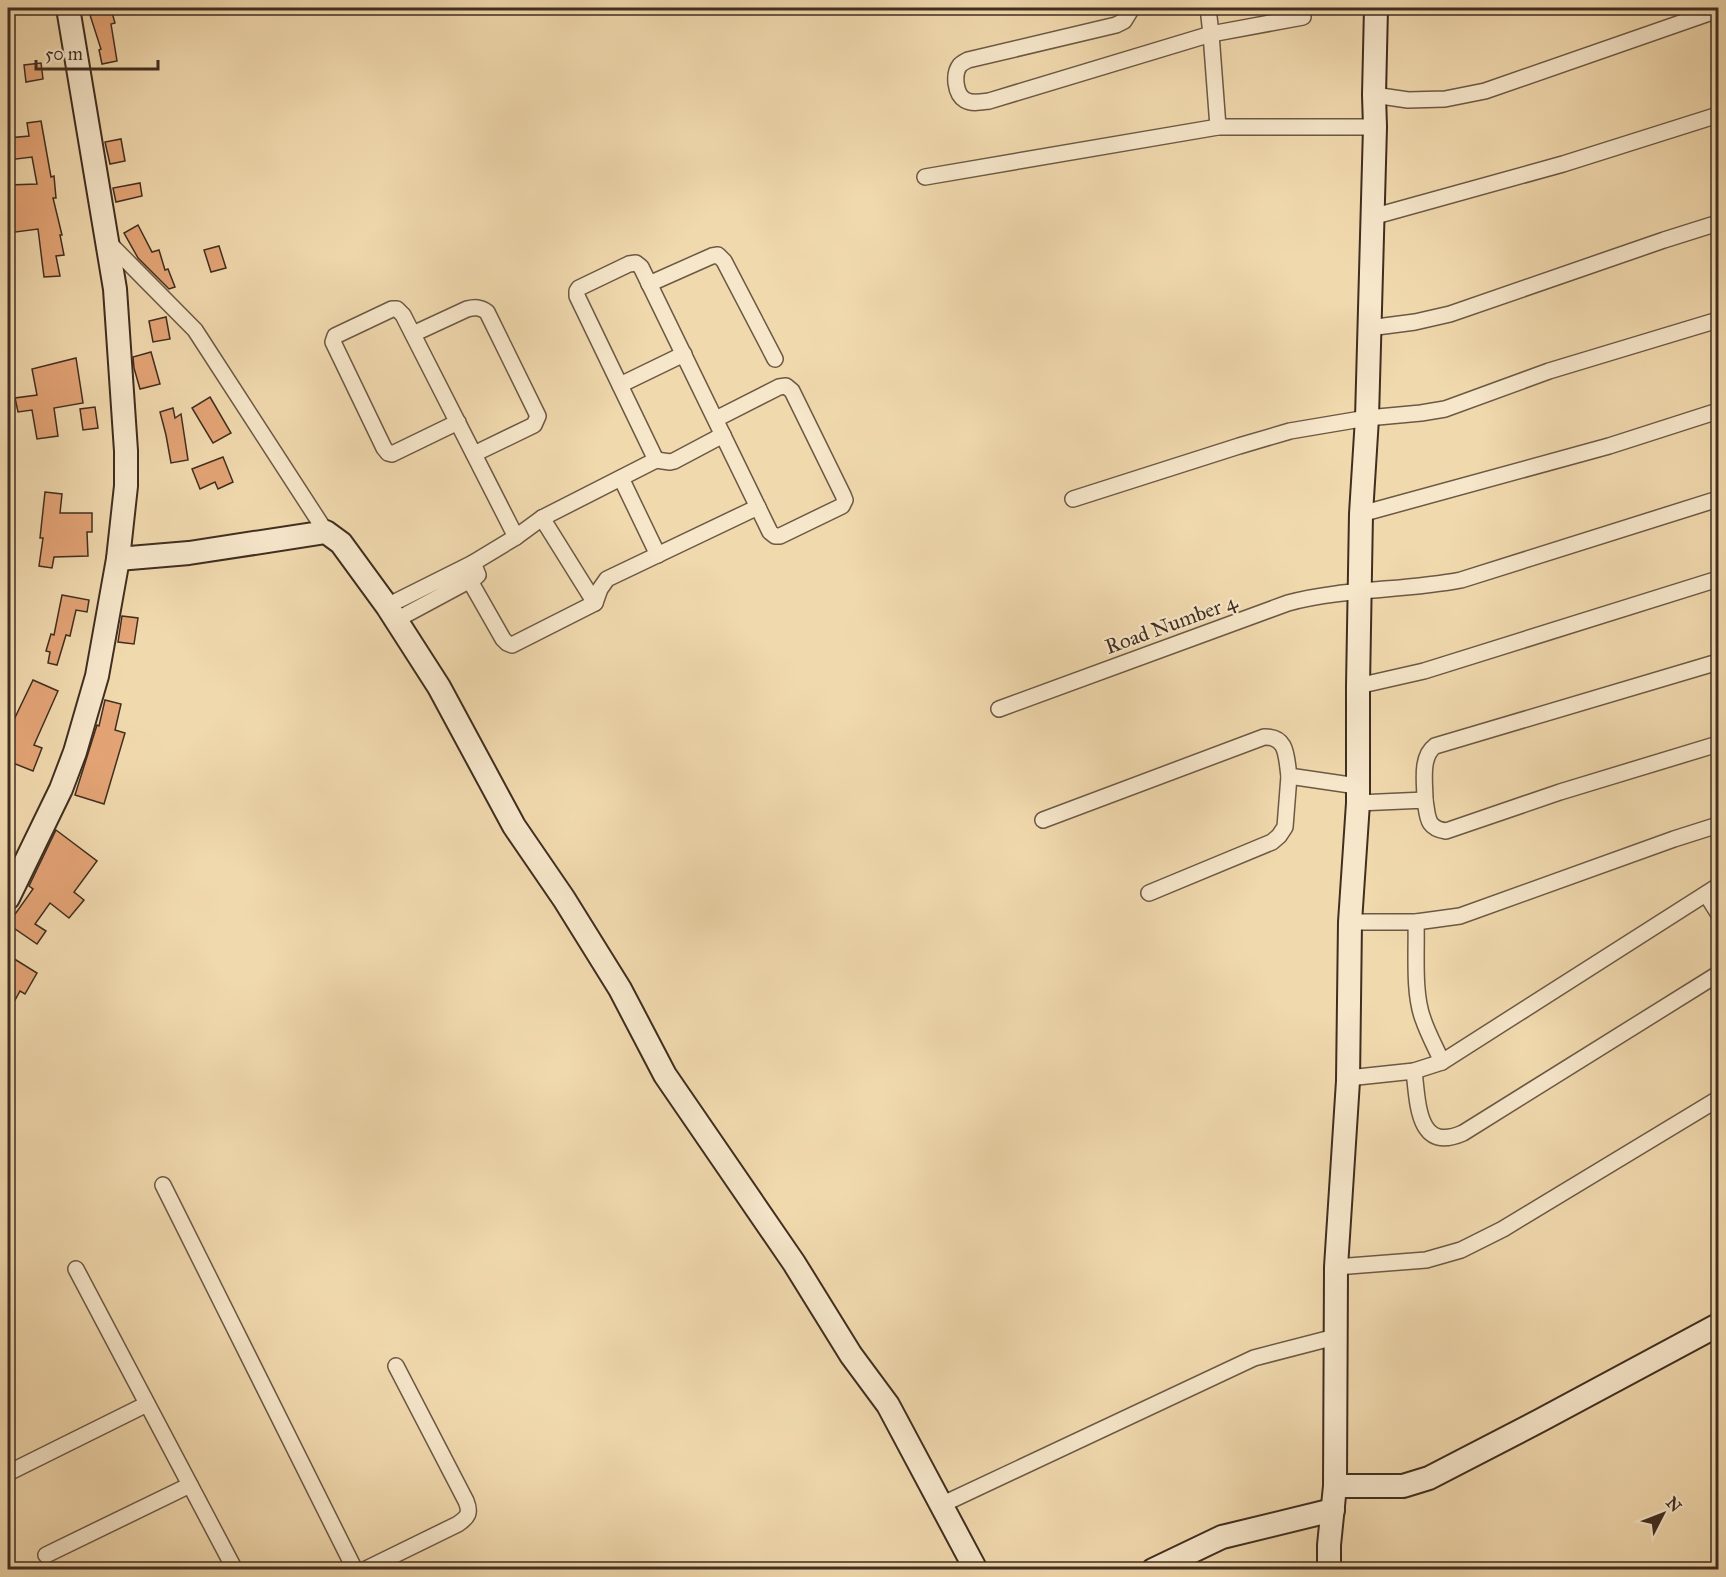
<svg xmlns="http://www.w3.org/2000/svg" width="1726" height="1577" font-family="'IM FELL Great Primer',serif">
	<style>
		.building { fill: #e4a476; stroke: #402e20; stroke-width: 1.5 }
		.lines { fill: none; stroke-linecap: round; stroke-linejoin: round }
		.street-casing { stroke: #6c5944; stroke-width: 18 }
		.secondary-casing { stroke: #402e20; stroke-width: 26 }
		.street { stroke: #f6e6ca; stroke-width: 15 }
		.secondary { stroke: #f6e6ca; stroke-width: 22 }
		.labels { text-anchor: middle; stroke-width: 4.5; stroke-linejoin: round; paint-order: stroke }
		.street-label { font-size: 21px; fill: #402e20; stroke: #f6e6ca }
	</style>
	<rect width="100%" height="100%" fill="#f1d9ae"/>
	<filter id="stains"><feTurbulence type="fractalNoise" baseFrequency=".00333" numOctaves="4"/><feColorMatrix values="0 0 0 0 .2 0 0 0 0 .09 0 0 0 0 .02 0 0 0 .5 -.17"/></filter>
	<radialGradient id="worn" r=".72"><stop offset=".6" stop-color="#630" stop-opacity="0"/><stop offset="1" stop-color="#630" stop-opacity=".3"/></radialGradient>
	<!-- building -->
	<g class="building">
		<polygon points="111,9 115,23 111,24 117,61 102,64 99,50 101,49 90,15"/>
		<polygon points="41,63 43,79 26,82 24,65"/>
		<polygon points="41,121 51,177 54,176 56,198 53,198 62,235 60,235 64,255 56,256 60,276 44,277 38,229 8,233 8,185 37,184 32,157 8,160 8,138 29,136 27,123"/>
		<polygon points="121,139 125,161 110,164 105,142"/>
		<polygon points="140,183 142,196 116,202 113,188"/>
		<polygon points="138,225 152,252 159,250 165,270 168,269 175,287 169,289 138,258 124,233"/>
		<polygon points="219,246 226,268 211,272 204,250"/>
		<polygon points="166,317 170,339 153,342 149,321"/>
		<polygon points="151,352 160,384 140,389 134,368 133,357"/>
		<polygon points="76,358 83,403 54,408 58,436 37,439 32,410 18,412 15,398 37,395 32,369"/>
		<polygon points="210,397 231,433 213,443 192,408"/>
		<polygon points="95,407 98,428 83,430 80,409"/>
		<polygon points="173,408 175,418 181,414 188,460 171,463 166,435 160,412"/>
		<polygon points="223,457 233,482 218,489 215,482 200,489 192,469"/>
		<polygon points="45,492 62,494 60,513 92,513 92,532 87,532 88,556 54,557 52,568 39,566 43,538 40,538"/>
		<polygon points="62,595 89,600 87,612 76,610 70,636 66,635 57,665 48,663 50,652 46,651 51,634 54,635"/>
		<polygon points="122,616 138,618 134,644 118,642"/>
		<polygon points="33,680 58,691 34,745 42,748 33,771 8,761 8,742 13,730 10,728"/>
		<polygon points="105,700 121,704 115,730 125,733 104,804 75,795 97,725 99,726"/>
		<polygon points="56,830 97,861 74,892 84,900 69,918 50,903 35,924 46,931 37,944 8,924 33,889 29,886"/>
		<polygon points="8,955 37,973 25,994 20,991 8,1013"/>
	</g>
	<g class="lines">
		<defs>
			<g id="street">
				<path d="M1132,8L1124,21L1116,25L968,60C966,61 962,63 960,65C953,74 955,94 965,100C972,104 981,102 989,101L1211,34L1303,17"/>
				<polyline points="1208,8 1211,34 1218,127"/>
				<polyline points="1374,95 1408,100 1445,99 1485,91 1718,10"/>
				<polyline points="925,177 1218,127 1375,127"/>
				<polyline points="1372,217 1563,164 1718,115"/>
				<polyline points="107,241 195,330 326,532"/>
				<polyline points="649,284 712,256 718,255 724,261 775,359"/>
				<polyline points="1369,328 1415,322 1450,314 1664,240 1718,223"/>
				<path d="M413,334L467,309C475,307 480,307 487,312L538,416L534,425L474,454"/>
				<polyline points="620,385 684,354"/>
				<polyline points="458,422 392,454 388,453 384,448 333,342 335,336 392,309 397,309 403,315 516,537"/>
				<polyline points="656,460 577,296 577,291 579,288 629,264 636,263 641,267 770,532 775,536 780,536 842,506 845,500 843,495 792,391 786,386 779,387 716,419"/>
				<polyline points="621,478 658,555"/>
				<polyline points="1073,499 1239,446 1290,431 1367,418 1421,413 1445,409 1549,371 1718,320"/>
				<polyline points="1361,514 1609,446 1718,411"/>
				<polyline points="542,518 595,603"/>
				<polyline points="473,563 516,537 542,518 656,460 670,462 674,461 723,435"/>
				<polyline points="470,581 503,639 507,643 512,645 595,603 600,589 607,579 758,507"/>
				<polyline points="387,606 473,563 478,575 476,577 396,620"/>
				<polyline points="1358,686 1424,671 1718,579"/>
				<path d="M999,709L1288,603C1344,588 1404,591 1461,580L1718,499"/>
				<path d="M1425,800C1425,783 1420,757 1435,746L1718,662"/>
				<path d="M1358,803L1425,800C1428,817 1426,828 1446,831L1560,792L1718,744"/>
				<path d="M1043,820L1264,737C1288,736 1286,757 1289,776L1357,786"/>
				<polyline points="1149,893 1272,842 1279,836 1285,827 1289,776"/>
				<polyline points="1706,894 1718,913"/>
				<polyline points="1350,922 1416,922 1460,916 1674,839 1718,825"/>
				<path d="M1416,922C1417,951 1413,993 1423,1019C1428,1034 1436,1048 1442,1062"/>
				<path d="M1414,1071C1418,1103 1417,1153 1463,1133L1718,974"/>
				<polyline points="1348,1078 1414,1071 1442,1062 1718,886"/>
				<polyline points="163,1185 355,1570"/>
				<polyline points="1336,1267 1426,1260 1461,1250 1503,1229 1718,1099"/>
				<polyline points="76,1269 235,1570"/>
				<polyline points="8,1473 147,1404"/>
				<polyline points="941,1505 1254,1358 1335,1337"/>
				<polyline points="46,1555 190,1485"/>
				<path d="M364,1570L458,1524C468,1517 471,1513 466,1501L396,1366"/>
			</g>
			<g id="secondary">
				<polyline points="118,559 189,553 326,532 341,543 387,606 439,687 514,826 564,899 620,989 665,1075 794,1263 851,1355 888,1405 976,1570"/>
				<polyline points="8,898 61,789 75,752 97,676 118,559 126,486 126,451 115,289 68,8"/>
				<polyline points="1335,1486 1403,1486 1429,1478 1541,1420 1718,1325"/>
				<polyline points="1153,1570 1222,1537 1333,1510"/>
				<polyline points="1329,1570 1329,1545 1335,1486 1336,1267 1348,1081 1350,922 1358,803 1358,686 1361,514 1367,418 1375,127 1374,95 1376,8"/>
			</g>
		</defs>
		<!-- street casing -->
		<use href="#street" class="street-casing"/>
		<!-- secondary casing -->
		<use href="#secondary" class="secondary-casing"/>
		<!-- street -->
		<use href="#street" class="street"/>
		<!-- secondary -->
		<use href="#secondary" class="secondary"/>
	</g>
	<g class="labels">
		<!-- street labels -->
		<g class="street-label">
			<text transform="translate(1171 624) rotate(-20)" y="7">Road Number 4</text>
		</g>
	</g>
	<!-- margin -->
	<rect width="1726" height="1577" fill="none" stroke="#f1d9ae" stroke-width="30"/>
	<rect x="9" y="9" width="1708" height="1559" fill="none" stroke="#402e20" stroke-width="3"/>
	<rect x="15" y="15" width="1696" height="1547" fill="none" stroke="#402e20" stroke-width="1.5"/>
	<!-- north arrow -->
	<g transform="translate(1663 1514) rotate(48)" stroke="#f6e6ca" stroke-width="4.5" paint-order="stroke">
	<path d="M0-4.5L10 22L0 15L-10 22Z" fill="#402e20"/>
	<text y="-9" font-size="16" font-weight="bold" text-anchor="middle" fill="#402e20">N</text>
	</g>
	<!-- scale -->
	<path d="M36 60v9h122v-9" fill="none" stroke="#402e20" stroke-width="3"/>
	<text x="45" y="60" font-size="18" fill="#402e20" stroke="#f6e6ca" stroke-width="4.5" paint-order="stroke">50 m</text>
	<rect width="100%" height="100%" filter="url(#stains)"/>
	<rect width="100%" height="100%" fill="url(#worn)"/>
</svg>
